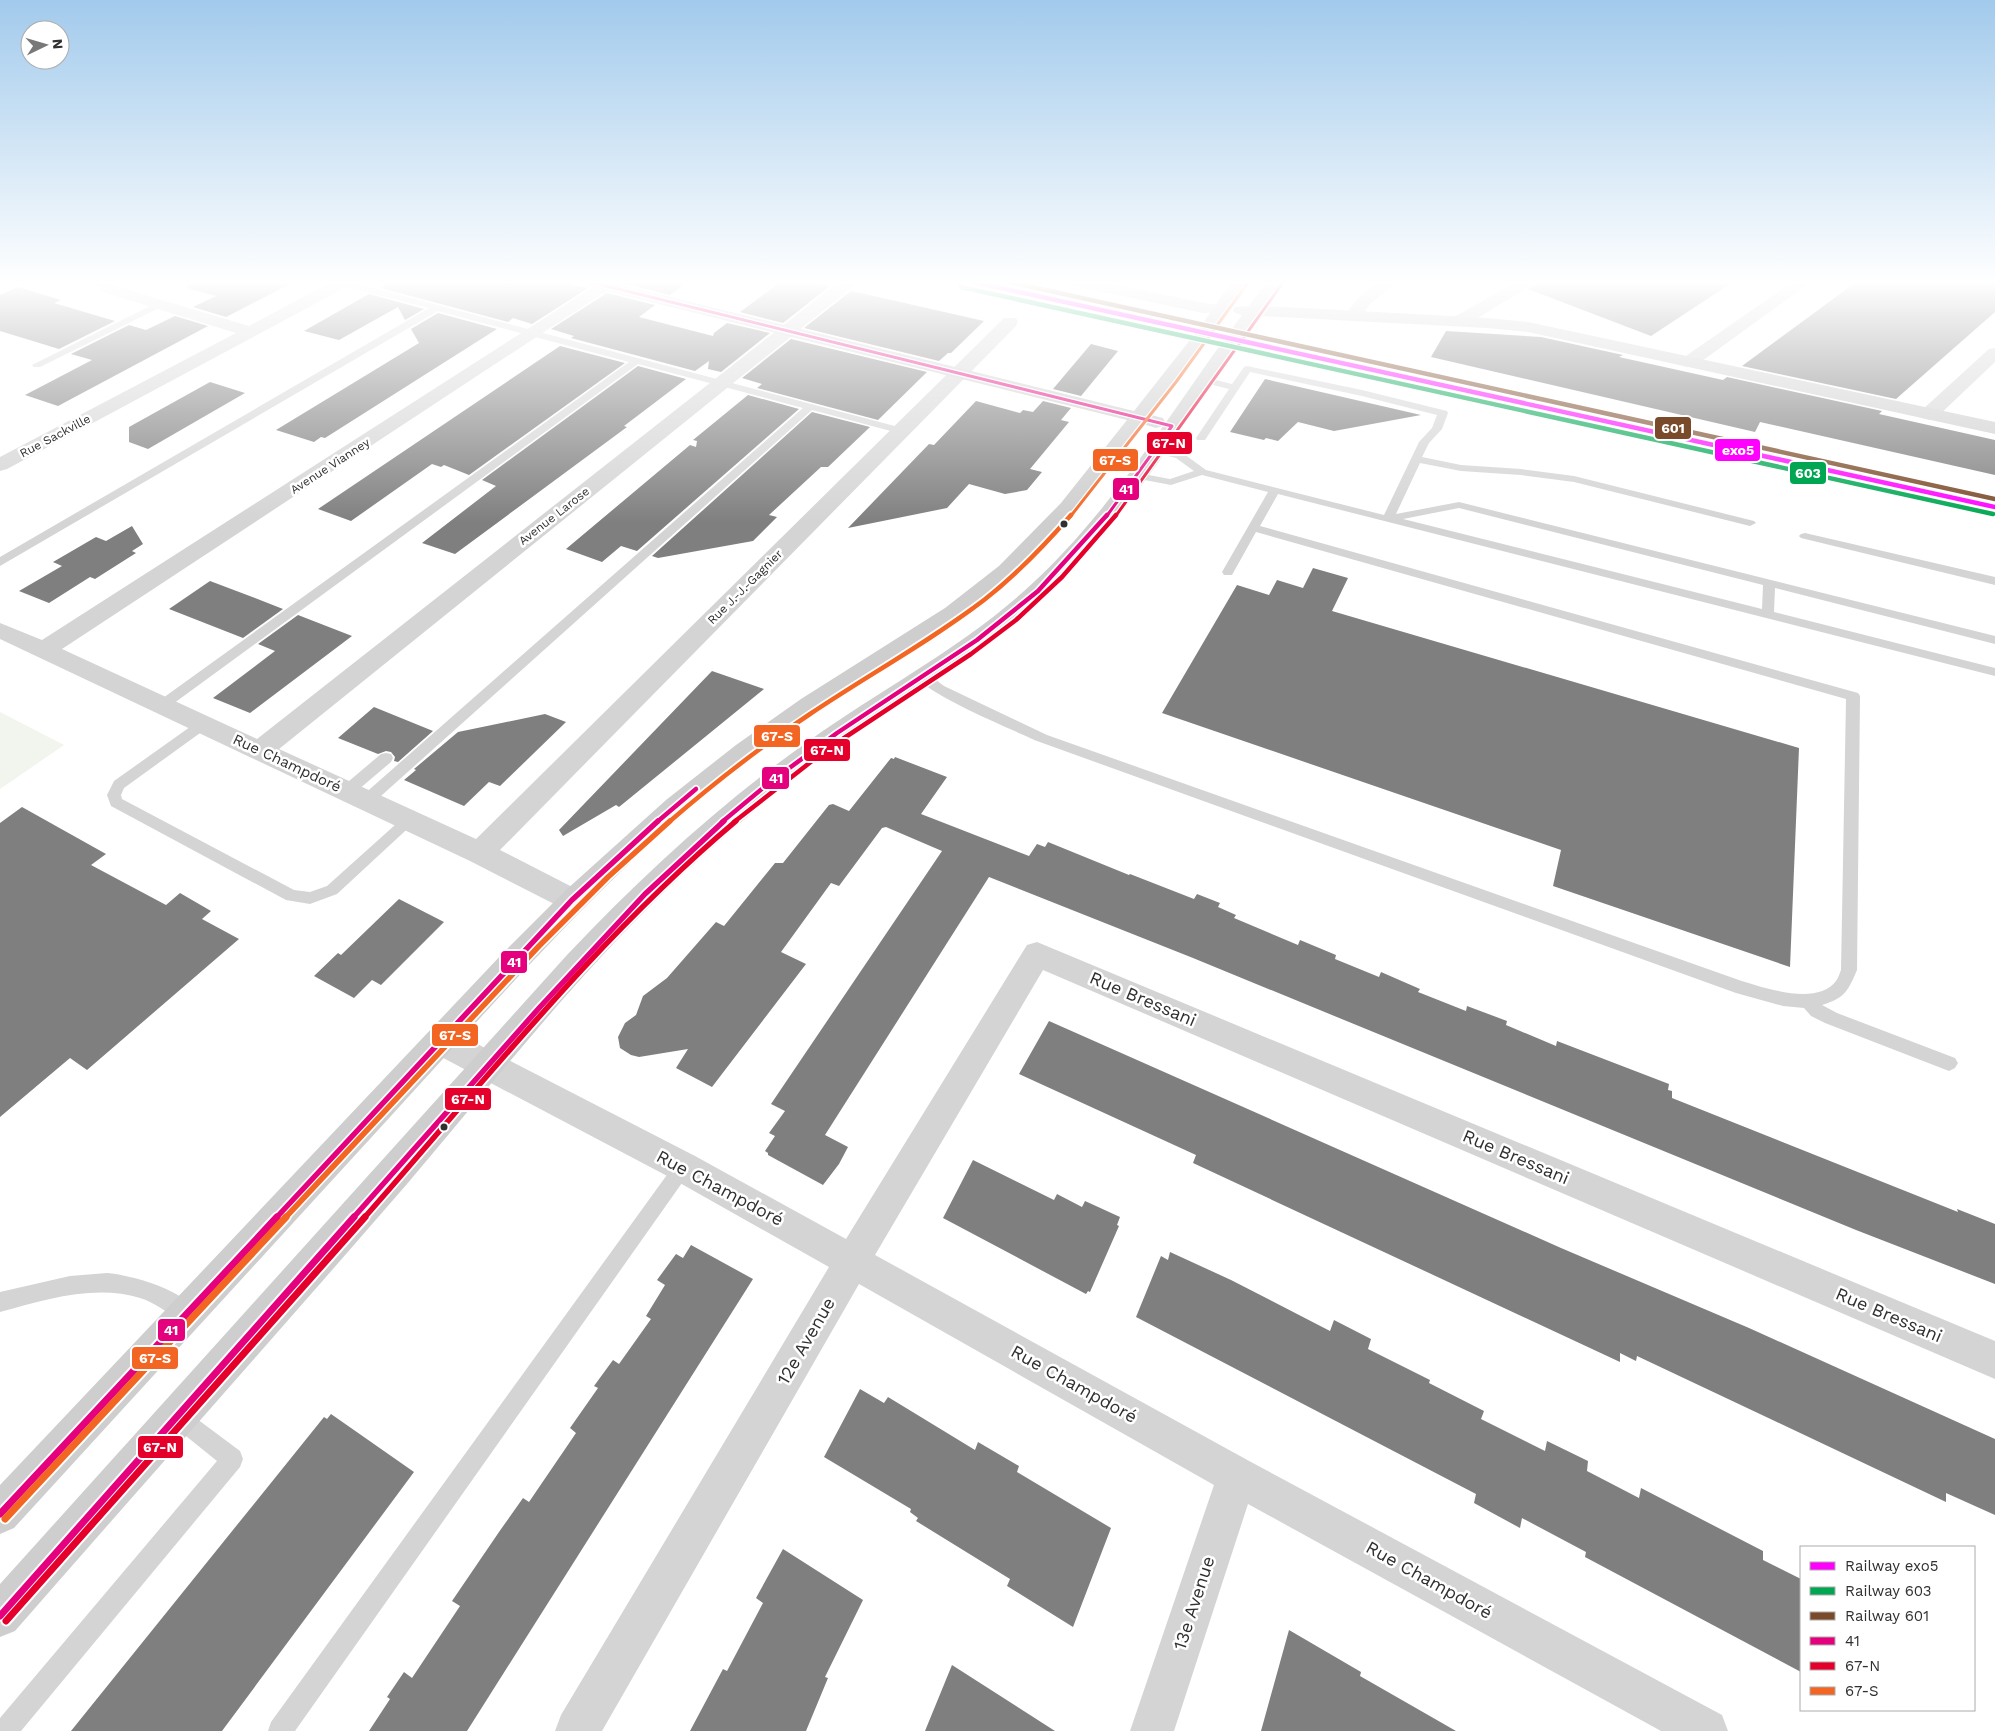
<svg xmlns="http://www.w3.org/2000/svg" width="1995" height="1731" font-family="'Work Sans',sans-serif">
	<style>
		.green { fill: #f2f5ed }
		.building { fill: #7f7f7f }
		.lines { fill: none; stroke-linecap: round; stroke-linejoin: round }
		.lane { fill: #d4d4d4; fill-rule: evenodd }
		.street { fill: #d4d4d4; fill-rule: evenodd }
		.secondary { fill: #cecece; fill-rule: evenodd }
		.bus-1-far3-casing { stroke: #fff; stroke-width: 5.5 }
		.bus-1-far2-casing { stroke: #fff; stroke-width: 8 }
		.bus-1-far1-casing { stroke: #fff; stroke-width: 9 }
		.bus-1-casing { stroke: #fff; stroke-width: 11 }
		.bus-2-far3-casing { stroke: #fff; stroke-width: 5.5 }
		.bus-2-far2-casing { stroke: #fff; stroke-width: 8 }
		.bus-2-far1-casing { stroke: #fff; stroke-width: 9 }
		.bus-2-casing { stroke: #fff; stroke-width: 11 }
		.bus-3-far3-casing { stroke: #fff; stroke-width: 5.5 }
		.bus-3-far2-casing { stroke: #fff; stroke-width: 8 }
		.bus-3-far1-casing { stroke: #fff; stroke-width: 9 }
		.bus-3-casing { stroke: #fff; stroke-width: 11 }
		.bus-1-far3 { stroke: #e5007d; stroke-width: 3 }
		.bus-1-far2 { stroke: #e5007d; stroke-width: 4.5 }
		.bus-1-far1 { stroke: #e5007d; stroke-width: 5.5 }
		.bus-1 { stroke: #e5007d; stroke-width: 7 }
		.bus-2-far3 { stroke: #e4002b; stroke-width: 3 }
		.bus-2-far2 { stroke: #e4002b; stroke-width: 4.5 }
		.bus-2-far1 { stroke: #e4002b; stroke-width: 5.5 }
		.bus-2 { stroke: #e4002b; stroke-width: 7 }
		.bus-3-far3 { stroke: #f26522; stroke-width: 3 }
		.bus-3-far2 { stroke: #f26522; stroke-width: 4.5 }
		.bus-3-far1 { stroke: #f26522; stroke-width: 5.5 }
		.bus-3 { stroke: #f26522; stroke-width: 7 }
		.rail-1-casing { stroke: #fff; stroke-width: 7 }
		.rail-2-casing { stroke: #fff; stroke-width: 7 }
		.rail-3-casing { stroke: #fff; stroke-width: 7 }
		.rail-1 { stroke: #f0f; stroke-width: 4.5 }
		.rail-2 { stroke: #00a651; stroke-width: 4.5 }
		.rail-3 { stroke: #7a4b2a; stroke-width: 4.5 }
		.bus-dot { fill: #303030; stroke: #fff; stroke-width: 2 }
		.labels { text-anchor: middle; stroke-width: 5; stroke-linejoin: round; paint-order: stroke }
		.far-street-label { font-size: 12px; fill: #303030; stroke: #fff }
		.street-label { font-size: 15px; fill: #303030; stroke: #fff }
		.near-street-label { font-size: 18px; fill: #303030; stroke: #fff }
		.line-badge { stroke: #fff; stroke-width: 2 }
		.badge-label { font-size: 14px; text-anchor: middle; font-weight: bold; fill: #fff }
	</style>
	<rect width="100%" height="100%" fill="#fff"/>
	<!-- green -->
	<polygon class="green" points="0,712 64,745 0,789"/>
	<!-- building -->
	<g class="building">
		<polygon points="188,280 298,280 226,317 193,307 216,296 187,288"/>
		<polygon points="382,280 570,280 574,285 588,288 532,324 513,318 508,322 381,288 385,286"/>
		<polygon points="625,280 690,280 670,295 622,283"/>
		<polygon points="783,280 805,280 830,286 783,323 740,312"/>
		<polygon points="1542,280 1736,280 1651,336 1528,289"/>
		<polygon points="1859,280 1995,280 1995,312 1896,399 1742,366"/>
		<polygon points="18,287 61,300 54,303 115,321 59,349 0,331 0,295"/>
		<polygon points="851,291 865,294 984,321 951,353 948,353 939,361 804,328"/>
		<polygon points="607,293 655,305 639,317 713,336 714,333 727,323 770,333 721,372 708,369 709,361 695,371 571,338 574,336 551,329"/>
		<polygon points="369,294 424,309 405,320 398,307 339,340 304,331"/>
		<polygon points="438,313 497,329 325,438 321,437 314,442 276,430 419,343 411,329"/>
		<polygon points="175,316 208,326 58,406 25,395 92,360 71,354 129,325 146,330"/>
		<polygon points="1446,331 1541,337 1623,355 1619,357 1723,380 1727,377 1882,411 1879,414 1995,440 1995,475 1760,422 1755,432 1431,357"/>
		<polygon points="791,339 927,372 878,420 757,388 762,384 742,378"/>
		<polygon points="1091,344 1118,351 1081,396 1053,389"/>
		<polygon points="560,346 625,363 469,475 444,465 441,467 432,464 351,521 318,509"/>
		<polygon points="638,366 686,379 624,426 627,427 455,554 422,543 496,486 482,480"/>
		<polygon points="1265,379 1421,415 1334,431 1298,422 1278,441 1266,438 1264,440 1230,432"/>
		<polygon points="210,382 245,393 148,449 129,442 129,427"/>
		<polygon points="748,395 799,409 637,551 621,546 602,562 566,549 690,445 696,447 697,441 693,440"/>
		<polygon points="976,401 1020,413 1023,410 1033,412 1043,401 1071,408 1061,420 1069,422 1030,469 1042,472 1027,490 1005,494 969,484 947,508 848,528 929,444 934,445"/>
		<polygon points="812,412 870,427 828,467 821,467 769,515 777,517 753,541 658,558 652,556"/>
		<polygon points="132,526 143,544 132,551 136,553 95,579 90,577 49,603 19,591 62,566 53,562 96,537 106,541"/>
		<polygon points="1313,568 1348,578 1332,611 1799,748 1790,967 1553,886 1561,850 1162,713 1237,585 1269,595 1277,580 1303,588"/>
		<polygon points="210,581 255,598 283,609 243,638 169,609"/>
		<polygon points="298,615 352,636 250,713 213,698 275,651 258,644"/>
		<polygon points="712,671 764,689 619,807 616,805 563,836 559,830"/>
		<polygon points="374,707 433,731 398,762 394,761 395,757 391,752 386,751 378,754 338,738"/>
		<polygon points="545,714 566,722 500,786 489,782 464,806 404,780 416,770 414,769 458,732"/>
		<polygon points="895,757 947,777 921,814 1029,856 1037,844 1045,847 1048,842 1129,875 1130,874 1194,899 1197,894 1220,903 1218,907 1236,915 1234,918 1298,945 1300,940 1336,955 1335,959 1379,977 1381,972 1420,989 1418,992 1466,1011 1467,1006 1507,1021 1506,1025 1556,1046 1557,1041 1669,1084 1668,1090 1672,1091 1672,1098 1958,1212 1957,1209 1995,1224 1995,1284 1856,1230 1193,958 989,877 825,1135 848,1147 839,1164 823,1185 768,1155 768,1153 765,1151 775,1136 769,1133 785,1111 771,1104 942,851 886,827 882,828 839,886 831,883 781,952 806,964 712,1087 676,1068 688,1049 639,1057 631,1055 620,1048 618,1037 625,1023 636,1015 643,996 667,978 716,922 724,926 775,863 783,863 829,805 833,804 849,811 891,758 894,759"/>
		<polygon points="22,807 106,854 91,865 166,905 180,893 211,911 202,919 239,939 87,1070 70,1058 0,1117 0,823"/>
		<polygon points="399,899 444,922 381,985 372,980 354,998 314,976 338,953 341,955"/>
		<polygon points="1049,1021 1561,1248 1749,1328 1995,1439 1995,1515 1946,1493 1946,1502 1637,1356 1636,1361 1620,1353 1620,1362 1193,1163 1196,1155 1019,1074"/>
		<polygon points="973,1160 1054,1200 1057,1194 1082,1207 1085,1201 1120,1217 1117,1225 1119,1226 1090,1292 1088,1291 1086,1294 943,1218"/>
		<polygon points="691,1245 753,1279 467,1731 369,1731 390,1699 387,1697 404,1672 412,1678 460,1606 452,1601 499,1532 523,1498 529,1502 576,1433 570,1428 598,1388 594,1386 613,1360 619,1364 651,1319 646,1316 665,1285 657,1280 676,1254 683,1258"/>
		<polygon points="1170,1252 1231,1280 1330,1331 1334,1320 1371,1339 1368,1349 1430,1380 1429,1383 1484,1411 1481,1419 1545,1451 1547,1441 1588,1461 1587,1471 1639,1498 1641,1488 1763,1551 1763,1560 1801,1579 1801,1672 1585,1557 1586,1552 1522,1518 1520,1528 1474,1503 1476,1494 1136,1317 1161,1256 1168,1260"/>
		<polygon points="860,1389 884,1403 888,1397 975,1450 978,1442 1019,1466 1017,1472 1111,1528 1073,1627 1007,1586 1010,1579 916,1521 918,1518 910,1512 911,1509 824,1457"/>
		<polygon points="331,1414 414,1472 222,1731 71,1731 324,1417 327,1419"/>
		<polygon points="783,1549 863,1600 825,1677 828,1678 806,1731 690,1731 723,1669 727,1671 763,1603 756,1598"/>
		<polygon points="1289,1630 1361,1672 1360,1676 1456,1731 1261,1731"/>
		<polygon points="952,1665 1055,1731 925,1731"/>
	</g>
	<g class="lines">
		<!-- lane -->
		<g class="lane">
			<polygon points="343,280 906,429 907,431 902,434 812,410 372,804 367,805 362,804 360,800 362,796 803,408 638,364 166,709 156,709 154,706 156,703 629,362 438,311 0,566 0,557 429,308 340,285 340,281"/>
			<polygon points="158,302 161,303 161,307 40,367 34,367 32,365"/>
			<path d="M1247,366L1362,390L1447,411L1448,413L1442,429L1429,443L1422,457L1461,465L1521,469L1574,476L1754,521L1756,523L1750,526L1574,482L1521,475L1461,471L1420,463L1396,514L1459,502L1995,636V644L1775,588L1774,612L1995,668V676L1278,494L1260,526L1858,693L1860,696L1857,970C1848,991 1845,998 1822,1005L1837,1013L1955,1058L1958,1063L1955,1068L1949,1071L1825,1023L1811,1016L1804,1008L1783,1006L1736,993L1037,741C1013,730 928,695 917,677L918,674H928L944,686L1047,735L1736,979C1761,987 1817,1007 1836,981C1838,978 1840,973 1841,970L1846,699L1256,532L1232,575H1224L1222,572L1268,492L1202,475L1171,485L1134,478L1133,476L1134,474L1138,473L1170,479L1194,471L1176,458L1152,452L1151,450L1152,448L1156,447L1184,454L1206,470L1384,515L1419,442L1432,428L1437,415L1362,396L1250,372L1205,440H1197L1196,438L1229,389L1201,382L1199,380L1204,377L1232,384L1244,367ZM1459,508L1763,585L1762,609L1403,519Z"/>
			<polygon points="1805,533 1995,577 1995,585 1801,538 1799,536 1801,534"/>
			<polygon points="202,720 207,722 209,725 207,728 124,788 121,795 122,799 294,890 310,892 327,886 405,816 410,814 415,816 417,820 337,894 310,904 286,900 111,806 107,795 114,781 197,722"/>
			<polygon points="386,753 391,754 393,758 391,762 352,795 347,796 342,795 340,791 342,787 381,754"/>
			<polygon points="683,1158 689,1161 692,1167 689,1173 295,1731 268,1731 271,1722 677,1161"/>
			<path d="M107,1273C131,1275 187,1290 197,1314L194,1321L187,1324L180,1321C168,1313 154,1302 140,1298C95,1284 44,1300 0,1312V1292L70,1276Z"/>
			<polygon points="178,1407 185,1410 240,1451 243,1459 240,1467 21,1731 0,1731 0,1718 217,1461 171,1424 168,1417 171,1410"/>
		</g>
		<!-- street -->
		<g class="street">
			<polygon points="99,280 116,280 113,284 115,286 249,326 335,280 356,280 354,283 7,469 0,471 0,457 236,333 103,292 96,284"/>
			<polygon points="604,280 623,280 62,649 257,739 841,280 856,280 855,285 279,749 476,839 1004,318 1016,318 1018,322 1016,326 500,850 582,892 586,900 582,908 572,911 562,908 470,861 0,639 0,623 42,640"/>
			<polygon points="1063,280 1096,280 1203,303 1228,306 1230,309 1228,312 1203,313 1071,285 1065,283"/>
			<polygon points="1381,280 1400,280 1370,304 1359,319 1347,319 1345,315 1358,298"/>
			<polygon points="1520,280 1540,280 1466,325 1454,325 1452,321 1454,317"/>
			<polygon points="1795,280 1814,280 1695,366 1689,367 1683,366 1680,362 1683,358"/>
			<polygon points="1995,348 1995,362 1936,418 1929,420 1922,418 1920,414 1922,410 1989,349"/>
			<polygon points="1037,942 1995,1341 1995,1379 1043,970 875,1255 1251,1462 1722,1715 1728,1731 1661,1731 1248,1504 1174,1731 1130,1731 1214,1485 859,1284 602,1731 555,1731 561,1715 829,1267 671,1178 430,1051 426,1041 430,1031 441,1027 452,1031 695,1156 846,1239 1027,945"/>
		</g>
		<!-- secondary -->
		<g class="secondary">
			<path d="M572,280H601L1134,411L1201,326L1233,280H1249L1213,334L1151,415L1163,418L1165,422L1163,426L1156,428L1143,424C1103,477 1064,532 1014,576C955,629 884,667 817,711C758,751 702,797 649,845C553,934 468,1032 380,1128C258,1261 136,1395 14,1528L0,1534V1485L503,953L566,890L666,800L736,745L801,699L945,608L999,566L1061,503L1127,420L574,283Z"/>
			<path d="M1268,280H1284L1265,306L1487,318L1528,322L1995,422V434L1528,332L1487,328L1259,316C1188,414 1127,524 1036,605C981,653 917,690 857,732C784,783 717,840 654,902C565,990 488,1089 407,1184C277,1334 145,1482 15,1631L0,1637V1584L567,955C642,876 721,803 810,740C880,690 959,649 1023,592C1112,513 1172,409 1242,315L1235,313L1233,310L1235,307L1249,306Z"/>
		</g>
		<defs>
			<polyline id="bus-1-far3" points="582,280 1172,426 1106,517"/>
			<g id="bus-1-far2">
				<polyline points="657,822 696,789"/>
				<polyline points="722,822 769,783 837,733 977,640 1038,591 1107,515"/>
			</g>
			<g id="bus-1-far1">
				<polyline points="276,1218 572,900 658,821"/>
				<polyline points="353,1218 540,1007 645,894 724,821"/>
			</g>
			<g id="bus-1">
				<polyline points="0,1514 277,1217"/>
				<polyline points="0,1616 354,1217"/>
			</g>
			<polyline id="bus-2-far3" points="1115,517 1282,284"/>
			<polyline id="bus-2-far2" points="734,822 826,750 971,654 1016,620 1062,577 1116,515"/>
			<path id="bus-2-far1" d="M364,1218C484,1082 597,938 736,821"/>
			<polyline id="bus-2" points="6,1621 365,1217"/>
			<polyline id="bus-3-far3" points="1070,517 1176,382 1247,284"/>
			<path id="bus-3-far2" d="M669,822C714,783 760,747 810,714C868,675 929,642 984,600C1016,575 1044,546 1071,515"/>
			<polyline id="bus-3-far1" points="285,1218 539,946 608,877 670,821"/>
			<polyline id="bus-3" points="5,1519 286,1217"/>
		</defs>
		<!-- bus-1-far3 casing -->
		<use href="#bus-1-far3" class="bus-1-far3-casing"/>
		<!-- bus-1-far2 casing -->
		<use href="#bus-1-far2" class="bus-1-far2-casing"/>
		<!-- bus-1-far1 casing -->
		<use href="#bus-1-far1" class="bus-1-far1-casing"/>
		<!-- bus-1 casing -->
		<use href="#bus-1" class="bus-1-casing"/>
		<!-- bus-2-far3 casing -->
		<use href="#bus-2-far3" class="bus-2-far3-casing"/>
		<!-- bus-2-far2 casing -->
		<use href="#bus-2-far2" class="bus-2-far2-casing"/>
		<!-- bus-2-far1 casing -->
		<use href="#bus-2-far1" class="bus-2-far1-casing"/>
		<!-- bus-2 casing -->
		<use href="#bus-2" class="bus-2-casing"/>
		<!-- bus-3-far3 casing -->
		<use href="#bus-3-far3" class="bus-3-far3-casing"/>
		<!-- bus-3-far2 casing -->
		<use href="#bus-3-far2" class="bus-3-far2-casing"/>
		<!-- bus-3-far1 casing -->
		<use href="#bus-3-far1" class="bus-3-far1-casing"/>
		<!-- bus-3 casing -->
		<use href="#bus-3" class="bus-3-casing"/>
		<!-- bus-1-far3 -->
		<use href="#bus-1-far3" class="bus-1-far3"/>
		<!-- bus-1-far2 -->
		<use href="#bus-1-far2" class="bus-1-far2"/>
		<!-- bus-1-far1 -->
		<use href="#bus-1-far1" class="bus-1-far1"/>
		<!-- bus-1 -->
		<use href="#bus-1" class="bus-1"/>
		<!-- bus-2-far3 -->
		<use href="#bus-2-far3" class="bus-2-far3"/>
		<!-- bus-2-far2 -->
		<use href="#bus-2-far2" class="bus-2-far2"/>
		<!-- bus-2-far1 -->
		<use href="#bus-2-far1" class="bus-2-far1"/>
		<!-- bus-2 -->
		<use href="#bus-2" class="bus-2"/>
		<!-- bus-3-far3 -->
		<use href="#bus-3-far3" class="bus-3-far3"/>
		<!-- bus-3-far2 -->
		<use href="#bus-3-far2" class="bus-3-far2"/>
		<!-- bus-3-far1 -->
		<use href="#bus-3-far1" class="bus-3-far1"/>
		<!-- bus-3 -->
		<use href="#bus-3" class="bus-3"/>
		<defs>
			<polyline id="rail-1" points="965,280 1995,507"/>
			<polyline id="rail-2" points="961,287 1993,514"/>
			<polyline id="rail-3" points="1000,280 1995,499"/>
		</defs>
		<!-- rail-1 casing -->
		<use href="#rail-1" class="rail-1-casing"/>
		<!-- rail-2 casing -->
		<use href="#rail-2" class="rail-2-casing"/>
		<!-- rail-3 casing -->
		<use href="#rail-3" class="rail-3-casing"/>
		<!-- rail-1 -->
		<use href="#rail-1" class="rail-1"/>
		<!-- rail-2 -->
		<use href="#rail-2" class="rail-2"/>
		<!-- rail-3 -->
		<use href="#rail-3" class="rail-3"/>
	</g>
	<!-- sky -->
	<linearGradient id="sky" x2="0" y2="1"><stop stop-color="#a2caec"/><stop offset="0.54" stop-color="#fff"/><stop offset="1" stop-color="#fff" stop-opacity="0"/></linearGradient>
	<rect width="1995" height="523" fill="url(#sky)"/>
	<!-- markers -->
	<g class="bus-dot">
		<circle cx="1064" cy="524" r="4.5"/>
		<circle cx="444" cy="1127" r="4.5"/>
	</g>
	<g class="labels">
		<!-- far-street labels -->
		<g class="far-street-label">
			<text transform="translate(55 436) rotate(-28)" y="4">Rue Sackville</text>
			<text transform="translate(330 466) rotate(-33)" y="4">Avenue Vianney</text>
			<text transform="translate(554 516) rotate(-38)" y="4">Avenue Larose</text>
			<text transform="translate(745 587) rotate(-45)" y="4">Rue J.-J.-Gagnier</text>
		</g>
		<!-- street labels -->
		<g class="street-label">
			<text transform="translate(287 763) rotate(25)" y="5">Rue Champdoré</text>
		</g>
		<!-- near-street labels -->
		<g class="near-street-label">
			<text transform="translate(1143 999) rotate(23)" y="6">Rue Bressani</text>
			<text transform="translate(1516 1157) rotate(23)" y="6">Rue Bressani</text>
			<text transform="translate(720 1188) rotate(28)" y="6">Rue Champdoré</text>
			<text transform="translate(1889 1315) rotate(23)" y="6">Rue Bressani</text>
			<text transform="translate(806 1341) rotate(-60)" y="6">12e Avenue</text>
			<text transform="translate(1074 1384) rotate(29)" y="6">Rue Champdoré</text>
			<text transform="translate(1429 1580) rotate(29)" y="6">Rue Champdoré</text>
			<text transform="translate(1194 1603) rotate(-72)" y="6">13e Avenue</text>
		</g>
	</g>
	<g class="line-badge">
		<rect x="1654" y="416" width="38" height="24" rx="5" fill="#7a4b2a"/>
		<rect x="1146" y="431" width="47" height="24" rx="5" fill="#e4002b"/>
		<rect x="1714" y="438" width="47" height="24" rx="5" fill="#f0f"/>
		<rect x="1092" y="448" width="47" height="24" rx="5" fill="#f26522"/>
		<rect x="1789" y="461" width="38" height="24" rx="5" fill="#00a651"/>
		<rect x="1112" y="477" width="28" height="24" rx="5" fill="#e5007d"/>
		<rect x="753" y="724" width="48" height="24" rx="5" fill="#f26522"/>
		<rect x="803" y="738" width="48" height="24" rx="5" fill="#e4002b"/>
		<rect x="761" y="766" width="29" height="24" rx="5" fill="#e5007d"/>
		<rect x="500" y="950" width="28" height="24" rx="5" fill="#e5007d"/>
		<rect x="431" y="1023" width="48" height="24" rx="5" fill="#f26522"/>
		<rect x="444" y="1087" width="48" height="24" rx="5" fill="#e4002b"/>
		<rect x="157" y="1318" width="29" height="24" rx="5" fill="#e5007d"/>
		<rect x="131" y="1346" width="48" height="24" rx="5" fill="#f26522"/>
		<rect x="137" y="1435" width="47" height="24" rx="5" fill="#e4002b"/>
	</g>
	<g class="badge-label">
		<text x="1673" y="433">601</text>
		<text x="1169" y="448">67-N</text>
		<text x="1738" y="455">exo5</text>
		<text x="1115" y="465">67-S</text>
		<text x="1808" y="478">603</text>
		<text x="1126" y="494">41</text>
		<text x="777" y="741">67-S</text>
		<text x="827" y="755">67-N</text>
		<text x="776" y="783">41</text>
		<text x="514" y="967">41</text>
		<text x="455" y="1040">67-S</text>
		<text x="468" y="1104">67-N</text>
		<text x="171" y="1335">41</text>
		<text x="155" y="1363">67-S</text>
		<text x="160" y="1452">67-N</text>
	</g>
	<!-- legend -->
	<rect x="1800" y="1546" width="175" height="165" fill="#ffffff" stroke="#acacac"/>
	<rect x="1810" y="1562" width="25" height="8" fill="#ff00ff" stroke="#acacac"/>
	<text x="1845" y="1571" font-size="15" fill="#303030">Railway exo5</text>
	<rect x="1810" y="1587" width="25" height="8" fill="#00a651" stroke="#acacac"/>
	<text x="1845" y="1596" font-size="15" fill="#303030">Railway 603</text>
	<rect x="1810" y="1612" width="25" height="8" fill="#7a4b2a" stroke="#acacac"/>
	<text x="1845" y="1621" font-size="15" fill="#303030">Railway 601</text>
	<rect x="1810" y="1637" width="25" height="8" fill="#e5007d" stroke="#acacac"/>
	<text x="1845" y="1646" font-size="15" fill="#303030">41</text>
	<rect x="1810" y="1662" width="25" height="8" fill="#e4002b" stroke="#acacac"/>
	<text x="1845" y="1671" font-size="15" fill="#303030">67-N</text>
	<rect x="1810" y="1687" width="25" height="8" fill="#f26522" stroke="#acacac"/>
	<text x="1845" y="1696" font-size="15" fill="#303030">67-S</text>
	<!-- north arrow -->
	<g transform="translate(45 45) rotate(85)"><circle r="24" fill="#ffffff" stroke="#acacac"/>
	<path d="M0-4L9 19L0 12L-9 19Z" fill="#787878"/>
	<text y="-8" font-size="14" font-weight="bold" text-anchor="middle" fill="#303030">N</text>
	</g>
</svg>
